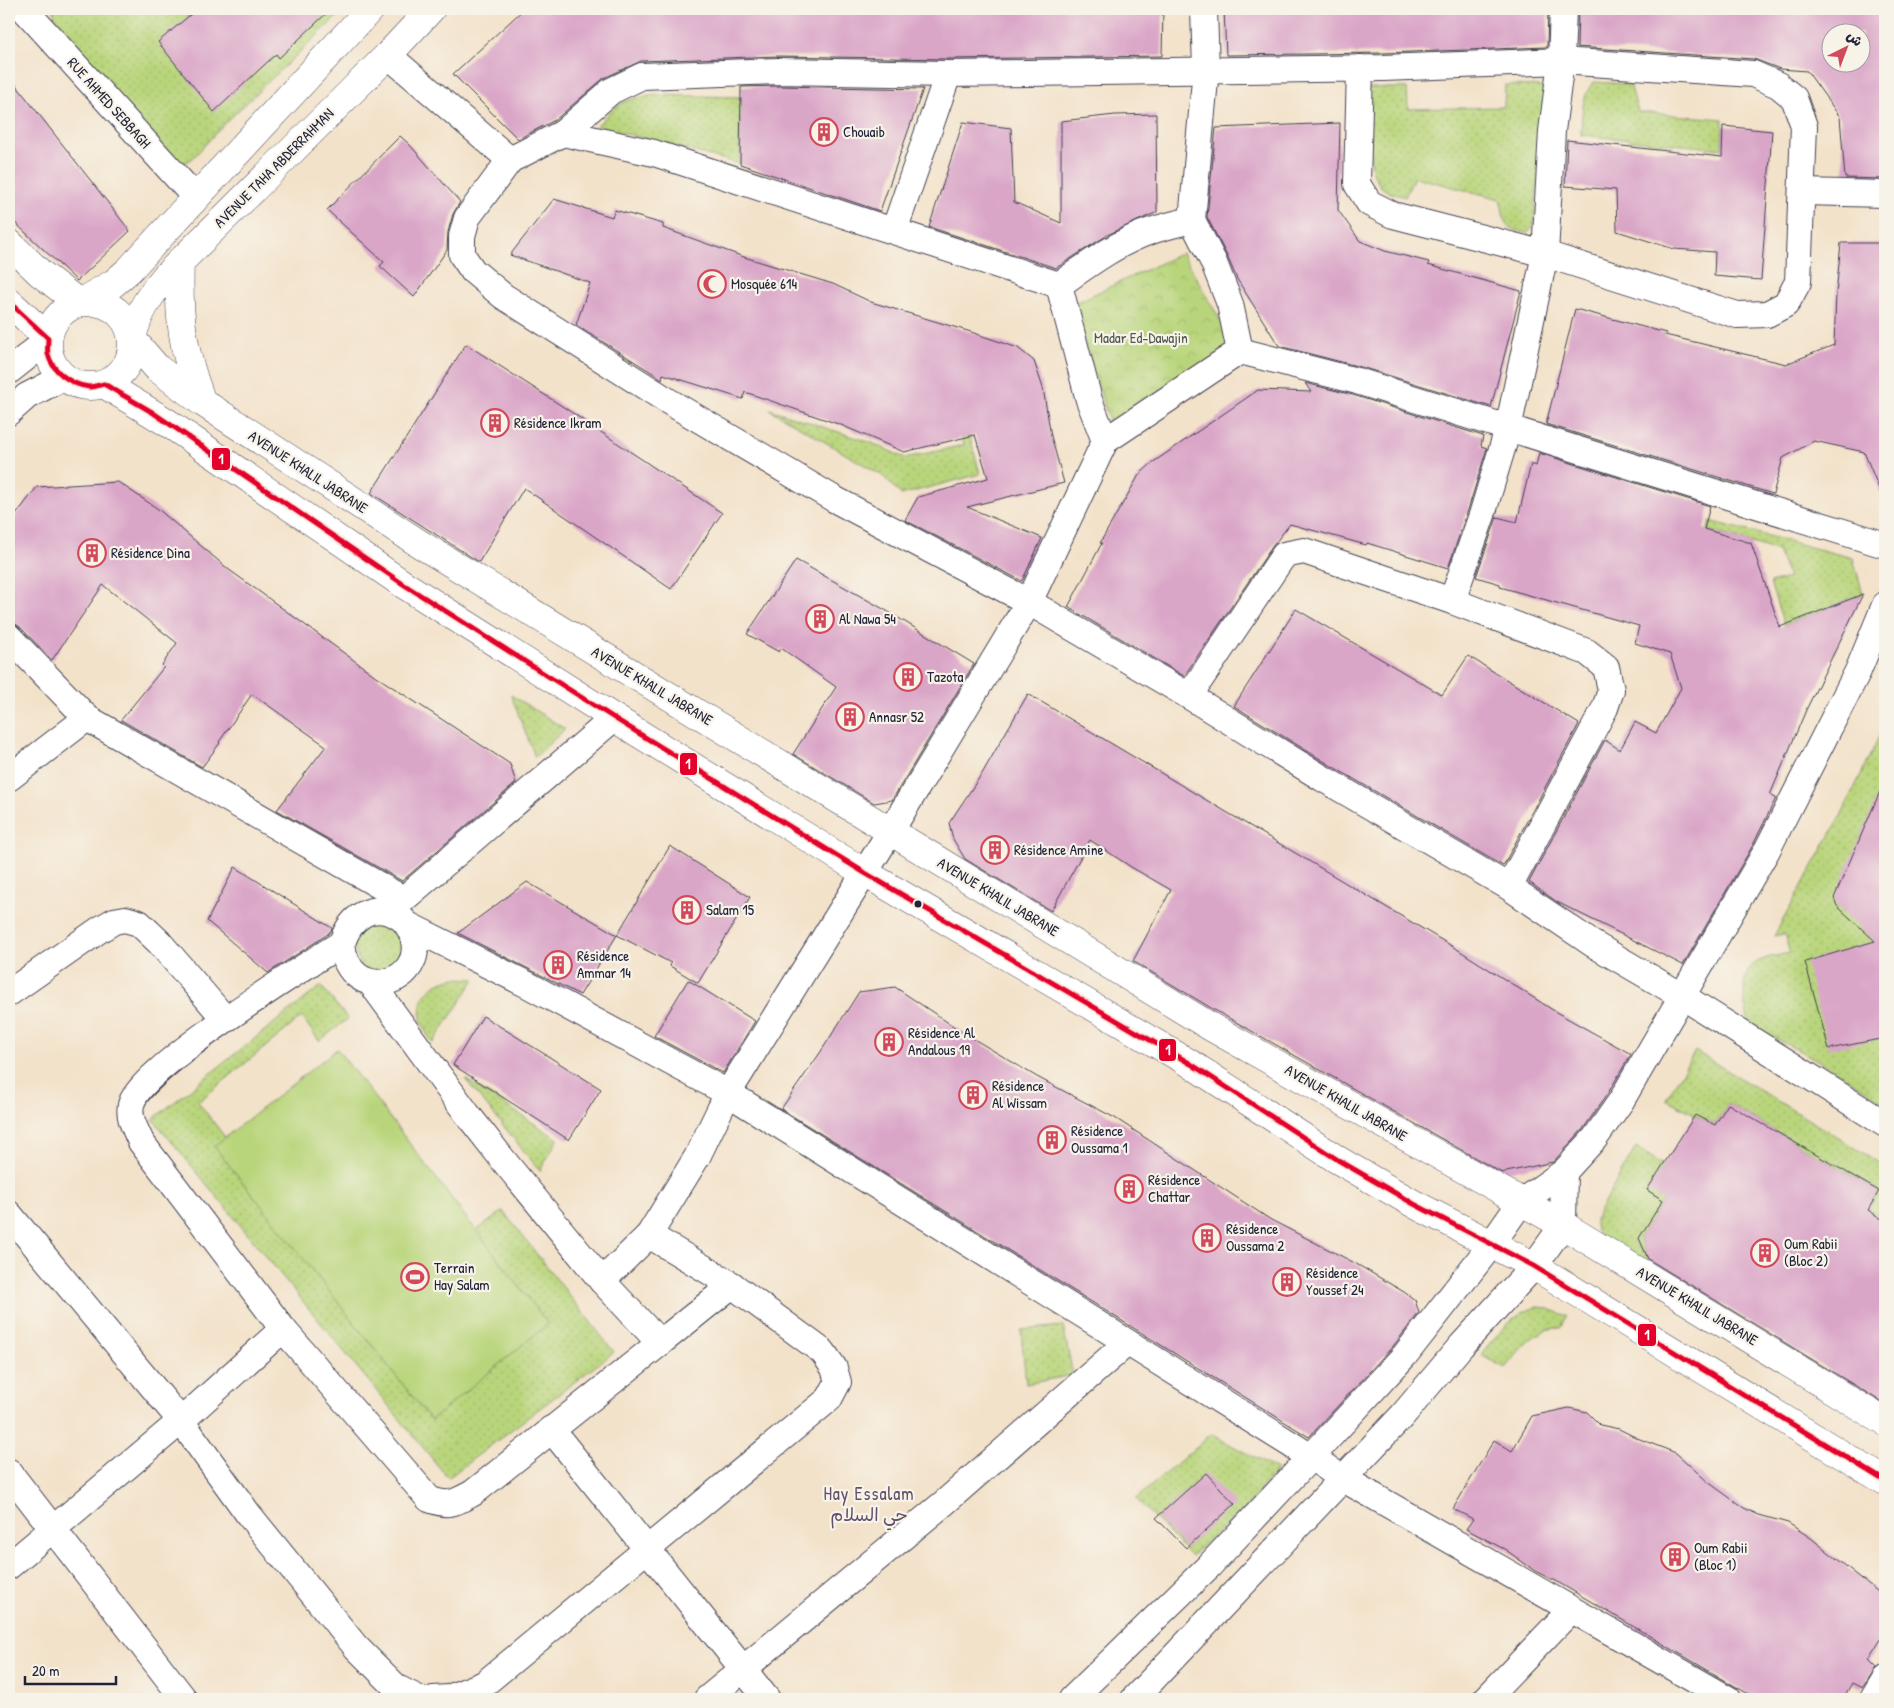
<svg xmlns="http://www.w3.org/2000/svg" width="1894" height="1708" font-family="'Patrick Hand','Playpen Sans Arabic',sans-serif">
	<style>
		.grass { fill: url(#grass-dots); stroke: #6e7c5b }
		.park { fill: url(#park-crowns); stroke: #6e7c5b }
		.pitch { fill: #b9d57b; stroke: #6e7c5b }
		.building { fill: #daa6c8; fill-rule: evenodd }
		.lines { fill: none; stroke-linecap: round; stroke-linejoin: round }
		.minor-casing { stroke: #413f50; stroke-width: 28 }
		.tertiary-casing { stroke: #413f50; stroke-width: 29 }
		.primary-casing { stroke: #413f50; stroke-width: 29 }
		.minor { stroke: #fff; stroke-width: 26 }
		.tertiary { stroke: #fff; stroke-width: 28 }
		.primary { stroke: #fff; stroke-width: 28 }
		.bus-1-casing { stroke: #f7f3e8; stroke-width: 9 }
		.bus-1 { stroke: #e4002b; stroke-width: 5 }
		.bus-dot { fill: #22223b; stroke: #f7f3e8; stroke-width: 2 }
		.labels { text-anchor: middle; stroke-width: 4.5; stroke-linejoin: round; paint-order: stroke }
		.street-label { font-size: 15px; fill: #22223b; stroke: #f7f3e8 }
		.poi-label { font-size: 15px; fill: #22223b; stroke: #f7f3e8; text-anchor: start }
		.park-label { font-size: 15px; fill: #4f584e; stroke: #f7f3e8 }
		.quarter-label { font-size: 18px; letter-spacing: 1px; fill: #62506c; stroke: #f7f3e8 }
		.line-badge { stroke: #f7f3e8; stroke-width: 2 }
		.badge-label { font-size: 14px; text-anchor: middle; font-weight: bold; fill: #fff }
	</style>
	<defs>
		<pattern id="grass-dots" width="8" height="8" patternUnits="userSpaceOnUse" patternTransform="scale(1.25)"><rect width="8" height="8" fill="#b9d57b"/><path d="M2 2h.1M6 6h.1" fill="none" stroke="#9fb76b" stroke-width="1.8" stroke-linecap="round"/></pattern>
		<pattern id="park-crowns" width="20" height="18" patternUnits="userSpaceOnUse" patternTransform="scale(1.25)"><rect width="20" height="18" fill="#b9d57b"/><path d="M2 6a3 3 0 1 1 6 0M12 15a3 3 0 1 1 6 0" fill="none" stroke="#9fb76b"/></pattern>
	</defs>
	<rect width="100%" height="100%" fill="#f7f3e8"/>
	<filter id="ink" filterUnits="userSpaceOnUse"><feTurbulence type="fractalNoise" baseFrequency=".02" numOctaves="2"/><feDisplacementMap in="SourceGraphic" scale="10" xChannelSelector="R" yChannelSelector="G"/><feConvolveMatrix kernelMatrix="1 2 1 2 8 2 1 2 1" color-interpolation-filters="sRGB"/></filter>
	<filter id="wash" filterUnits="userSpaceOnUse"><feTurbulence type="fractalNoise" baseFrequency=".0096" numOctaves="4" result="noise"/><feDisplacementMap in="SourceGraphic" scale="20" xChannelSelector="R" yChannelSelector="G"/><feGaussianBlur stdDeviation="1.12" result="paint"/><feColorMatrix in="noise" values="0 0 0 0 0 0 0 0 0 0 0 0 0 0 0 0 0 1.4 0 .05"/><feComposite in="paint" operator="in"/></filter>
	<g filter="url(#wash)">
		<rect width="100%" height="100%" fill="#f3e2ca"/>
		<!-- grass -->
		<g class="grass">
			<polygon points="54,9 345,9 224,124 192,159 184,163 177,162 54,23"/>
			<path d="M1594,82L1630,84L1638,112L1723,119L1722,149L1581,135C1582,117 1581,95 1594,82Z"/>
			<path d="M1505,85L1539,86L1543,89L1545,95L1534,226L1528,233C1502,230 1506,221 1500,199L1414,177L1405,197L1388,192L1380,186L1373,173L1370,156L1367,88H1407L1408,109L1504,107Z"/>
			<path d="M656,95L741,97L740,164L597,126C617,102 625,99 656,95Z"/>
			<polygon points="769,409 872,443 905,458 964,445 957,419 965,418 980,474 901,495 883,476"/>
			<polygon points="1710,521 1853,558 1863,594 1784,625 1770,583 1789,578 1778,551 1708,530"/>
			<polygon points="511,695 565,729 535,757"/>
			<path d="M1885,724V1103C1863,1089 1840,1073 1817,1060C1801,1051 1758,1032 1748,1018C1745,1012 1745,1002 1744,995C1743,960 1760,959 1790,953L1784,934L1774,936L1841,816Z"/>
			<polygon points="386,916 410,940 396,971 363,970 350,939 355,928"/>
			<path d="M456,978L475,979L433,1043C410,1014 418,984 456,978Z"/>
			<polygon points="321,986 348,1019 319,1041 302,1017 198,1102 225,1137 215,1147 431,1419 548,1324 476,1231 503,1211 614,1352 448,1478 153,1119"/>
			<polygon points="1695,1051 1885,1166 1885,1221 1868,1210 1879,1191 1728,1104 1715,1125 1666,1099"/>
			<polygon points="465,1079 558,1139 540,1171"/>
			<polygon points="1636,1147 1663,1165 1663,1200 1639,1238 1652,1268 1598,1235 1595,1227 1595,1219"/>
			<path d="M1537,1307L1546,1308L1568,1316L1561,1328C1535,1327 1520,1350 1505,1368L1481,1355C1497,1336 1511,1314 1537,1307Z"/>
			<polygon points="1063,1326 1073,1375 1026,1384 1021,1330"/>
			<polygon points="1211,1434 1277,1470 1242,1512 1191,1556 1136,1499"/>
		</g>
		<!-- park -->
		<polygon class="park" points="1182,253 1235,346 1110,424 1073,304"/>
		<!-- pitch -->
		<polygon class="pitch" points="337,1049 548,1324 431,1420 214,1146"/>
		<g id="blocks">
			<!-- building -->
			<g class="building">
				<polygon points="197,9 331,9 279,58 276,54 214,112 158,42"/>
				<polygon points="524,9 1163,9 1162,56 948,59 779,56 641,61 604,78 555,120 518,139 453,74"/>
				<polygon points="1224,9 1548,9 1547,47 1383,53 1226,55"/>
				<path d="M1578,9L1642,11V9H1885V179L1845,178L1840,117L1807,71L1780,69L1754,59L1577,47ZM1832,32H1862V62H1832Z"/>
				<polygon points="9,76 130,231 77,281 9,217"/>
				<polygon points="779,86 923,89 880,211 740,164 741,87"/>
				<polygon points="1156,114 1157,212 1109,234 1056,268 929,227 963,122 1011,128 1014,202 1061,223 1061,121 1115,115"/>
				<polygon points="1340,123 1338,210 1360,241 1385,251 1429,262 1428,265 1521,291 1491,407 1361,367 1279,346 1237,279 1227,256 1207,217 1216,128"/>
				<polygon points="1723,126 1772,131 1761,280 1714,276 1715,252 1674,249 1617,231 1616,190 1565,186 1567,140 1722,157"/>
				<polygon points="400,136 409,144 460,202 453,214 448,232 447,250 414,297 380,266 384,262 327,210"/>
				<polygon points="554,199 612,217 615,210 663,224 663,228 744,257 833,284 871,302 971,332 1018,348 1034,361 1043,388 1051,436 1064,483 967,507 1042,538 1022,581 905,520 918,497 988,478 975,435 904,452 841,425 745,392 743,399 663,374 662,379 656,375 576,325 590,283 510,255"/>
				<polygon points="1841,243 1885,243 1885,503 1864,452 1814,441 1783,458 1773,494 1546,424 1575,309 1666,333 1665,335 1786,364 1834,345 1836,294"/>
				<polygon points="466,344 568,410 722,513 671,589 524,488 479,562 371,493"/>
				<polygon points="1305,383 1353,395 1483,436 1481,446 1487,448 1468,510 1448,568 1367,543 1366,545 1290,524 1272,547 1184,676 1068,607 1102,543 1100,543 1139,475 1152,463 1258,390 1311,392"/>
				<polygon points="1539,453 1710,506 1704,529 1751,543 1780,627 1863,594 1806,710 1770,795 1776,798 1753,845 1683,965 1557,902 1529,882 1605,740 1620,750 1635,722 1656,733 1681,688 1670,654 1635,643 1639,626 1500,587 1500,584 1476,577 1497,517 1517,522 1531,464 1536,466"/>
				<polygon points="118,482 158,509 228,569 377,677 510,764 516,783 402,881 277,810 326,746 252,694 219,742 220,743 202,767 121,720 164,667 162,665 177,643 103,585 52,660 20,627 14,623 9,622 9,524 37,487"/>
				<polygon points="796,560 887,611 974,664 892,800 874,803 793,754 836,687 781,648 779,652 747,634"/>
				<polygon points="1296,609 1442,695 1468,656 1579,724 1503,866 1330,765 1234,706"/>
				<polygon points="1028,694 1460,951 1556,1012 1631,1054 1608,1093 1583,1129 1553,1162 1502,1173 1211,1008 1133,961 1171,890 1131,867 1090,840 1051,911 965,859 953,839 949,823 983,772"/>
				<polygon points="1885,780 1885,1038 1829,1049 1805,962 1875,941 1837,906 1834,898"/>
				<polygon points="670,846 750,897 698,983 670,966 671,963 617,935"/>
				<polygon points="235,867 332,928 332,929 328,934 268,973 207,921"/>
				<polygon points="527,882 617,935 580,995 458,933"/>
				<polygon points="688,980 755,1021 723,1073 654,1036"/>
				<polygon points="895,987 959,1030 1037,1077 1115,1118 1271,1220 1353,1262 1404,1292 1415,1300 1419,1313 1394,1345 1309,1437 781,1109 820,1053 859,992"/>
				<polygon points="483,1016 601,1089 569,1140 453,1065"/>
				<polygon points="1728,1104 1879,1191 1868,1210 1885,1221 1885,1404 1648,1259 1639,1238 1663,1200 1647,1190 1695,1115 1715,1125"/>
				<polygon points="1569,1408 1587,1412 1600,1425 1619,1429 1637,1438 1676,1453 1708,1482 1744,1508 1759,1515 1788,1523 1811,1538 1882,1595 1885,1601 1885,1633 1868,1660 1876,1668 1862,1688 1852,1683 1843,1699 1757,1699 1561,1584 1535,1571 1506,1550 1466,1529 1473,1519 1453,1509 1494,1440 1512,1451 1532,1416"/>
				<polygon points="1206,1473 1235,1504 1186,1548 1156,1518"/>
			</g>
		</g>
	</g>
	<g filter="url(#ink)">
		<use href="#blocks" fill-opacity="0" stroke="#413f50" stroke-width="1"/>
		<g class="lines">
			<defs>
				<g id="minor">
					<polyline points="24,9 195,197"/>
					<polyline points="388,55 510,160"/>
					<polyline points="1360,68 1357,184 1369,203 1393,215 1545,254 1737,315 1767,314 1786,304 1798,282 1804,126 1794,98 1778,85 1753,74 1561,61 1383,68 948,74 779,71 642,76 611,91 563,133 510,160 467,218 462,236 462,255 473,271 503,296 668,401 834,499 1029,602 1189,696 1322,778 1509,887 1593,944 1682,996 1885,1124"/>
					<polyline points="563,133 654,153 1059,285"/>
					<polyline points="1802,192 1885,194"/>
					<polyline points="894,231 948,74"/>
					<polyline points="1240,351 1357,381 1885,545"/>
					<polyline points="9,371 48,340"/>
					<polyline points="9,412 27,396 64,377"/>
					<path d="M1105,441L1089,400L1059,285C1087,265 1121,240 1154,230C1166,226 1179,223 1192,220L1206,69L1204,9"/>
					<polyline points="1452,601 1482,515 1508,429 1545,254 1552,131 1561,61 1563,9"/>
					<polyline points="9,637 87,718 403,899"/>
					<polyline points="1189,696 1284,555 1304,551 1452,601 1587,652 1606,667 1611,690 1605,708 1509,887"/>
					<polyline points="9,778 87,718"/>
					<polyline points="391,910 614,718"/>
					<polyline points="408,925 528,985 728,1093 1311,1457 1342,1478 1728,1699"/>
					<path d="M342,943C348,1009 431,983 412,934C409,927 405,920 398,916C371,901 350,918 342,943C306,966 138,1070 131,1105C128,1118 136,1130 141,1142L283,1329L429,1499C449,1507 454,1503 473,1493L660,1343L602,1281L504,1161L468,1115L371,983"/>
					<polyline points="9,993 99,930 114,921 125,919 139,923 159,942 225,1019"/>
					<polyline points="9,1214 181,1421 249,1515 356,1647 397,1688 419,1699"/>
					<polyline points="602,1281 649,1235 697,1157 728,1093 890,832 1029,602 1105,441 1240,351 1230,304 1214,263 1192,220"/>
					<polyline points="660,1343 732,1285"/>
					<polyline points="551,1429 767,1699"/>
					<polyline points="9,1472 184,1699"/>
					<polyline points="9,1566 181,1421 283,1329"/>
					<polyline points="433,1699 448,1698 484,1684 829,1399 838,1382 834,1368 823,1352 732,1285 649,1235"/>
					<polyline points="707,1699 944,1503 1127,1343"/>
					<polyline points="1072,1699 1209,1566 1311,1457 1405,1355 1491,1245 1521,1202 1564,1172 1595,1138 1621,1101 1766,852 1858,671 1885,605"/>
					<polyline points="1134,1699 1402,1416 1461,1346 1534,1266 1563,1225 1564,1172"/>
					<polyline points="1486,1699 1571,1610"/>
					<polyline points="1873,1699 1885,1679"/>
				</g>
				<g id="tertiary">
					<polyline points="79,303 114,283 129,270 370,9"/>
					<path d="M132,338C138,313 149,296 165,277L388,55L431,9"/>
				</g>
				<g id="primary">
					<polyline points="9,243 40,273 79,303"/>
					<path d="M180,261C178,316 182,350 202,402"/>
					<circle cx="90" cy="344" r="42"/>
					<polyline points="9,302 48,338"/>
					<polyline points="133,340 157,368 202,402 420,544 1211,1027 1563,1225 1885,1422"/>
					<polyline points="104,384 168,423 403,584 614,718 865,873 1191,1064 1338,1160 1414,1204 1534,1266 1885,1481"/>
				</g>
			</defs>
			<!-- minor casing -->
			<use href="#minor" class="minor-casing"/>
			<!-- tertiary casing -->
			<use href="#tertiary" class="tertiary-casing"/>
			<!-- primary casing -->
			<use href="#primary" class="primary-casing"/>
			<!-- minor -->
			<use href="#minor" class="minor"/>
			<!-- tertiary -->
			<use href="#tertiary" class="tertiary"/>
			<!-- primary -->
			<use href="#primary" class="primary"/>
			<defs>
				<path id="bus-1" d="M9,302L48,338C48,343 47,349 48,354C52,371 71,385 89,387C93,387 99,385 104,384L152,412L403,584L614,718L865,873L1191,1064L1338,1160L1414,1204L1534,1266L1885,1481"/>
			</defs>
			<!-- bus-1 casing -->
			<use href="#bus-1" class="bus-1-casing"/>
			<!-- bus-1 -->
			<use href="#bus-1" class="bus-1"/>
		</g>
	</g>
	<!-- icons -->
	<defs>
		<symbol id="building-ring" viewBox="-11 -11 22 22"><circle r="9.5" fill="#f7f3e8" stroke="#d1495b" stroke-width="1.5"/><path d="M-4-6H4V6H1V3H-1V6H-4ZM-2.5-4.3h1.7v1.8h-1.7ZM.8-4.3h1.7v1.8H.8ZM-2.5-1h1.7V.8h-1.7ZM.8-1h1.7V.8H.8Z" fill="#d1495b"/></symbol>
		<symbol id="mosque-ring" viewBox="-11 -11 22 22"><circle r="9.5" fill="#f7f3e8" stroke="#d1495b" stroke-width="1.5"/><path d="M3.5-4.9A6 6 0 1 0 3.5 4.9A5 5 0 1 1 3.5-4.9Z" fill="#d1495b"/></symbol>
		<symbol id="stadium-ring" viewBox="-11 -11 22 22"><circle r="9.5" fill="#f7f3e8" stroke="#d1495b" stroke-width="1.5"/><path d="M0-5a6.5 5 0 1 0 0 10a6.5 5 0 1 0 0-10ZM-3.5-1.8h7v3.6h-7Z" fill="#d1495b"/></symbol>
	</defs>
	<g fill-rule="evenodd">
		<use href="#building-ring" x="808" y="116" width="32" height="32"/>
		<use href="#mosque-ring" x="696" y="268" width="32" height="32"/>
		<use href="#building-ring" x="479" y="407" width="32" height="32"/>
		<use href="#building-ring" x="76" y="537" width="32" height="32"/>
		<use href="#building-ring" x="804" y="603" width="32" height="32"/>
		<use href="#building-ring" x="892" y="661" width="32" height="32"/>
		<use href="#building-ring" x="834" y="701" width="32" height="32"/>
		<use href="#building-ring" x="979" y="834" width="32" height="32"/>
		<use href="#building-ring" x="671" y="894" width="32" height="32"/>
		<use href="#building-ring" x="542" y="949" width="32" height="32"/>
		<use href="#building-ring" x="873" y="1026" width="32" height="32"/>
		<use href="#building-ring" x="957" y="1079" width="32" height="32"/>
		<use href="#building-ring" x="1036" y="1124" width="32" height="32"/>
		<use href="#building-ring" x="1113" y="1173" width="32" height="32"/>
		<use href="#building-ring" x="1191" y="1222" width="32" height="32"/>
		<use href="#building-ring" x="1749" y="1237" width="32" height="32"/>
		<use href="#stadium-ring" x="399" y="1261" width="32" height="32"/>
		<use href="#building-ring" x="1271" y="1266" width="32" height="32"/>
		<use href="#building-ring" x="1659" y="1541" width="32" height="32"/>
	</g>
	<!-- markers -->
	<circle class="bus-dot" cx="918" cy="904" r="4.5"/>
	<g class="labels">
		<!-- street labels -->
		<g class="street-label">
			<text transform="translate(109 103) rotate(48)" y="5">RUE AHMED SEBBAGH</text>
			<text transform="translate(274 168) rotate(-45)" y="5">AVENUE TAHA ABDERRAHMAN</text>
			<text transform="translate(308 472) rotate(33)" y="5">AVENUE KHALIL JABRANE</text>
			<text transform="translate(652 686) rotate(31)" y="5">AVENUE KHALIL JABRANE</text>
			<text transform="translate(998 897) rotate(31)" y="5">AVENUE KHALIL JABRANE</text>
			<text transform="translate(1346 1103) rotate(30)" y="5">AVENUE KHALIL JABRANE</text>
			<text transform="translate(1697 1306) rotate(31)" y="5">AVENUE KHALIL JABRANE</text>
		</g>
		<!-- poi labels -->
		<g class="poi-label">
			<text x="843" y="137">Chouaib</text>
			<text x="731" y="289">Mosquée 614</text>
			<text x="514" y="428">Résidence Ikram</text>
			<text x="111" y="558">Résidence Dina</text>
			<text x="839" y="624">Al Nawa 54</text>
			<text x="927" y="682">Tazota</text>
			<text x="869" y="722">Annasr 52</text>
			<text x="1014" y="855">Résidence Amine</text>
			<text x="706" y="915">Salam 15</text>
			<text x="577" y="961">Résidence<tspan x="577" dy="17">Ammar 14</tspan></text>
			<text x="908" y="1038">Résidence Al<tspan x="908" dy="17">Andalous 19</tspan></text>
			<text x="992" y="1091">Résidence<tspan x="992" dy="17">Al Wissam</tspan></text>
			<text x="1071" y="1136">Résidence<tspan x="1071" dy="17">Oussama 1</tspan></text>
			<text x="1148" y="1185">Résidence<tspan x="1148" dy="17">Chattar</tspan></text>
			<text x="1226" y="1234">Résidence<tspan x="1226" dy="17">Oussama 2</tspan></text>
			<text x="1784" y="1249">Oum Rabii<tspan x="1784" dy="17">(Bloc 2)</tspan></text>
			<text x="434" y="1273">Terrain<tspan x="434" dy="17">Hay Salam</tspan></text>
			<text x="1306" y="1278">Résidence<tspan x="1306" dy="17">Youssef 24</tspan></text>
			<text x="1694" y="1553">Oum Rabii<tspan x="1694" dy="17">(Bloc 1)</tspan></text>
		</g>
		<!-- park labels -->
		<g class="park-label">
			<text x="1141" y="343">Madar Ed-Dawajin</text>
		</g>
		<!-- quarter labels -->
		<g class="quarter-label">
			<text x="869" y="1500">Hay Essalam<tspan x="869" dy="21">حي السلام</tspan></text>
		</g>
	</g>
	<g class="line-badge">
		<rect x="211" y="447" width="20" height="24" rx="5" fill="#e4002b"/>
		<rect x="679" y="752" width="19" height="24" rx="5" fill="#e4002b"/>
		<rect x="1158" y="1038" width="19" height="24" rx="5" fill="#e4002b"/>
		<rect x="1637" y="1323" width="20" height="24" rx="5" fill="#e4002b"/>
	</g>
	<g class="badge-label">
		<text x="221" y="464">1</text>
		<text x="688" y="769">1</text>
		<text x="1168" y="1055">1</text>
		<text x="1647" y="1340">1</text>
	</g>
	<!-- margin -->
	<rect width="1894" height="1708" fill="none" stroke="#f7f3e8" stroke-width="30"/>
	<!-- north arrow -->
	<g transform="translate(1846 48) rotate(42)"><circle r="24" fill="#f7f3e8" stroke="#a29fa3"/>
	<path d="M0-4L9 19L0 12L-9 19Z" fill="#d1495b"/>
	<text y="-8" font-size="14" font-weight="bold" text-anchor="middle" fill="#22223b">ش</text>
	</g>
	<!-- scale -->
	<path d="M25 1676v8h91v-8" fill="none" stroke="#22223b" stroke-width="2.5"/>
	<text x="32" y="1676" font-size="15" fill="#22223b" stroke="#f7f3e8" stroke-width="4" paint-order="stroke">20 m</text>
</svg>
